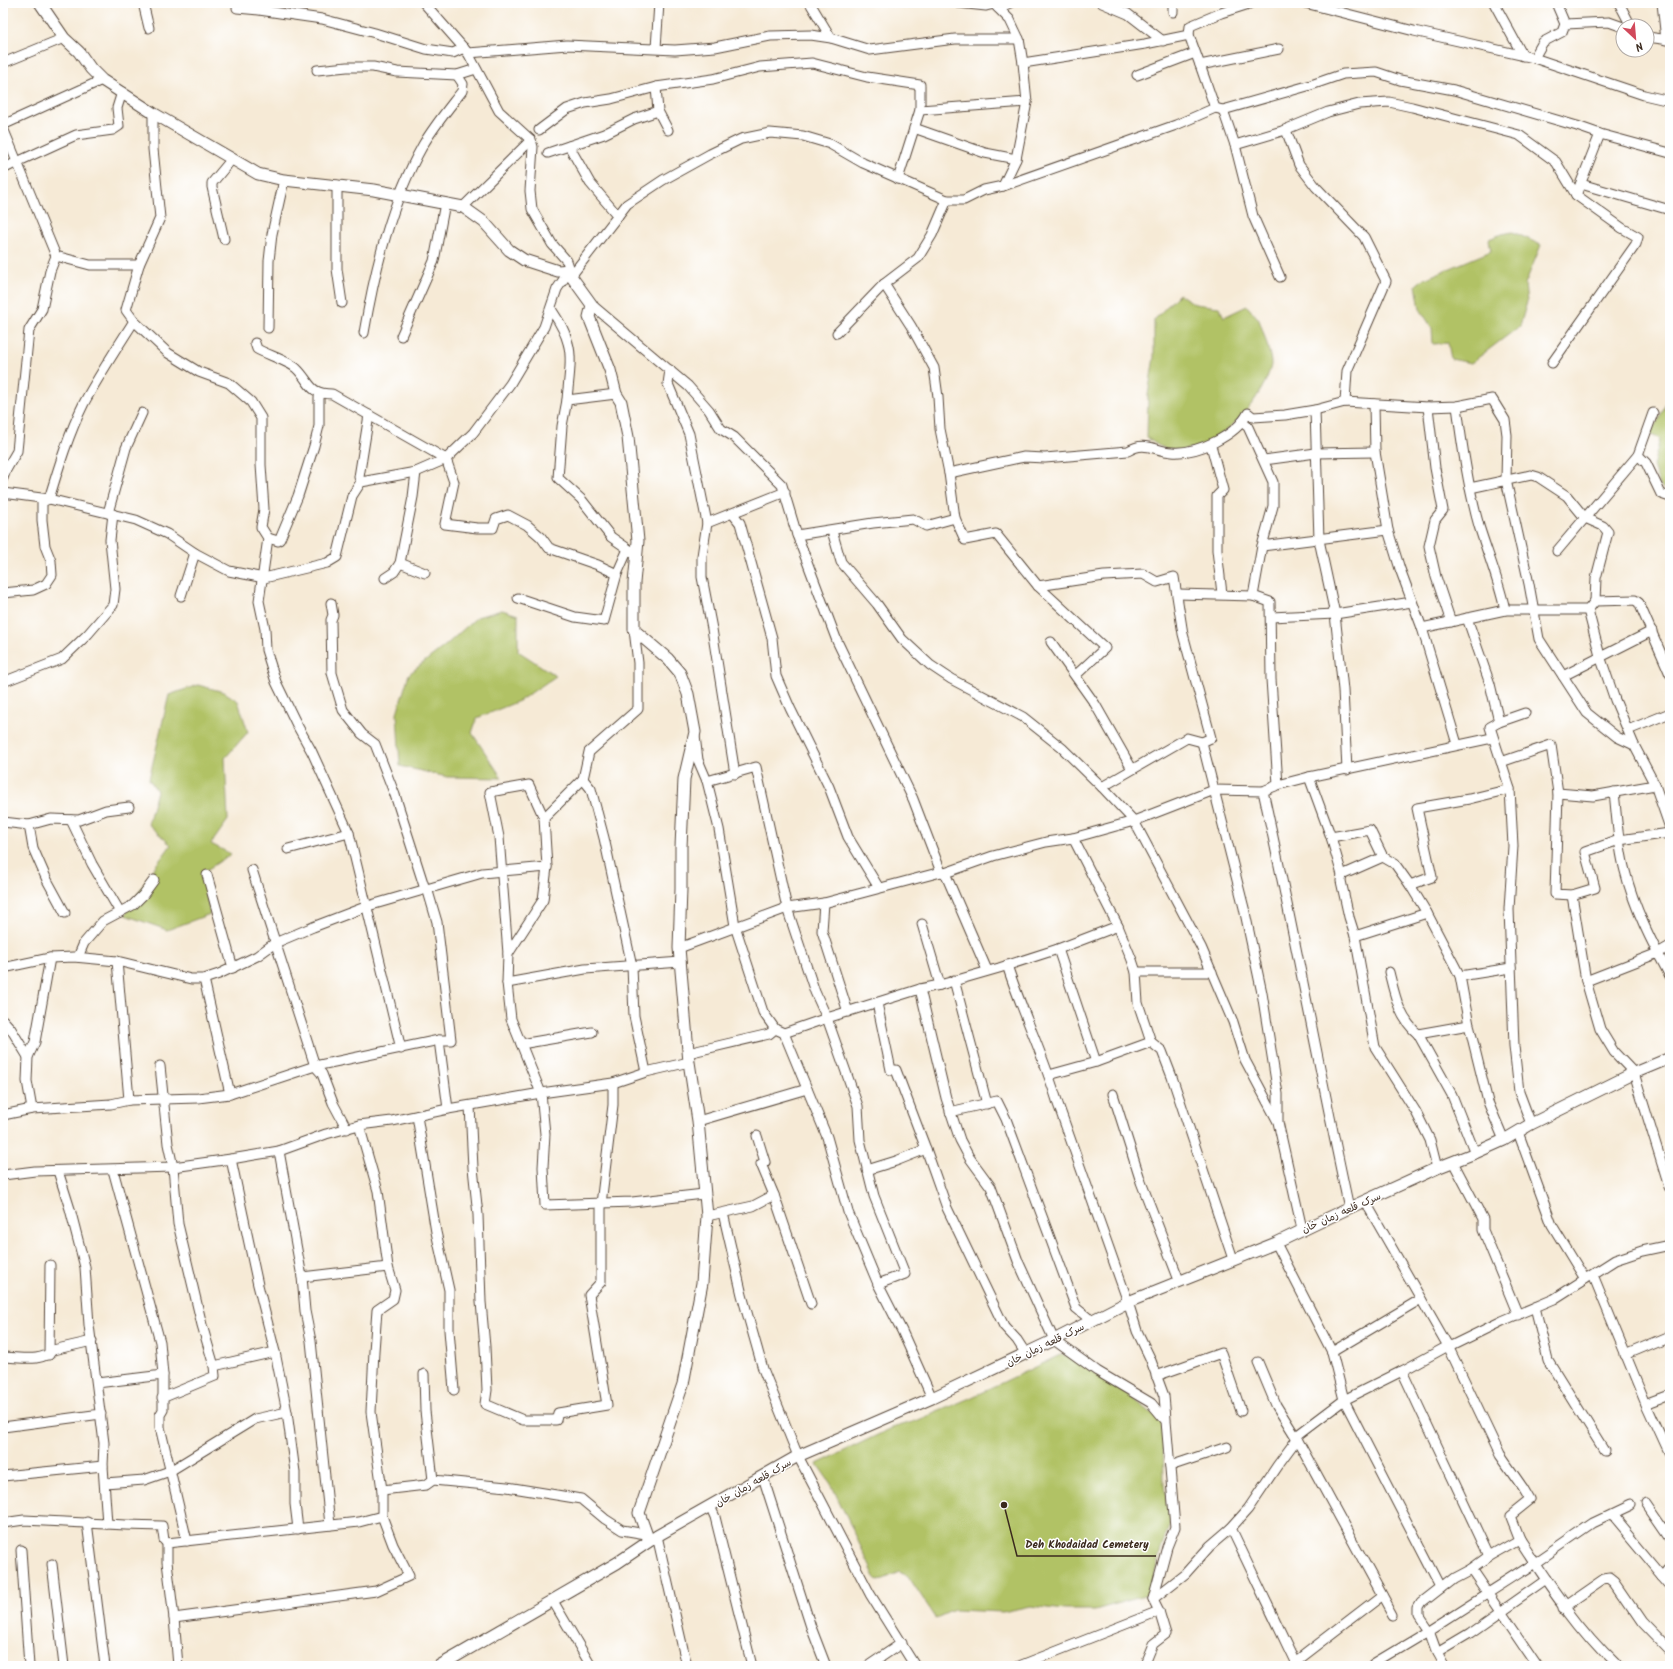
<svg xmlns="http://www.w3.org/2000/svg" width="1673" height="1669" font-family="Kalam,'Playpen Sans Arabic',sans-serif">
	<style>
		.green { fill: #b1c265; stroke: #767642 }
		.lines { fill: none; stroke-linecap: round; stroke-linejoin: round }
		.minor-casing { stroke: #57473a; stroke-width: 11 }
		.tertiary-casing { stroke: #57473a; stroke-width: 13 }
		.minor { stroke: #fff; stroke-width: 9 }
		.tertiary { stroke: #fff; stroke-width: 11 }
		.labels { text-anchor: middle; stroke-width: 3; stroke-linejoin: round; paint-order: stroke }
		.street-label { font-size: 10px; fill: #3b2a1e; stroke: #fff }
		.leader { fill: none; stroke: #3b2a1e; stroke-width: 1.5 }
		.callout-dot { fill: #3b2a1e; stroke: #fff; stroke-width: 1.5 }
		.callout-label { font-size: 11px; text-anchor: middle; font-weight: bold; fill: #3b2a1e; stroke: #fff; stroke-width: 3; stroke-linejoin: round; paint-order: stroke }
	</style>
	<rect width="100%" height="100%" fill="#fff"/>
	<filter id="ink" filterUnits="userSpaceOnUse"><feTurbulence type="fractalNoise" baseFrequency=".025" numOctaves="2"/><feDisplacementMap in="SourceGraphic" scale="8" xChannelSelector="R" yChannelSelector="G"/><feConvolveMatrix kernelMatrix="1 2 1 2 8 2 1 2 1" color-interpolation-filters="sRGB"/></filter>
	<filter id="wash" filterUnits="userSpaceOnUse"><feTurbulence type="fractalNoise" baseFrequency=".012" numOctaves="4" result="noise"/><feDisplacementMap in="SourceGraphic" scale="16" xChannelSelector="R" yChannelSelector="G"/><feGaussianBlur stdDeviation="0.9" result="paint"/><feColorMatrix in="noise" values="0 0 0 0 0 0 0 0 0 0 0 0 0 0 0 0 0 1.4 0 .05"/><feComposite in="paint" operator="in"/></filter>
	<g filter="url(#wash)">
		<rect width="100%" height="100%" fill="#f6ead6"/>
		<!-- green -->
		<g class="green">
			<polygon points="1513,232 1541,245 1525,284 1527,302 1520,326 1471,363 1451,359 1448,343 1433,344 1432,328 1420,309 1416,285 1422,280 1491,251 1489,239 1502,234"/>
			<path d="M1179,294L1195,304L1219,307L1224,317L1247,306C1251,311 1256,315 1259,320C1262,328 1272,357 1271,365C1262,409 1190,480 1147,437L1148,395L1154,357V320Z"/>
			<polygon points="1670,394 1670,493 1660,486 1653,466 1660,439 1649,434 1659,419"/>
			<polygon points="502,610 518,615 518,651 556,676 519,701 477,718 472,733 502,778 447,777 400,766 397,713 409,674 446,645 477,617"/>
			<polygon points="198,685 224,692 238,701 248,732 225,758 228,820 211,844 231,854 202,873 210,914 167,930 125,915 151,872 171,845 148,824 157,791 149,779 169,695"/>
			<polygon points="1060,1355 1068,1356 1121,1389 1163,1422 1164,1485 1170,1524 1161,1548 1151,1590 1148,1595 1095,1610 1065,1610 1030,1606 1003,1612 954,1610 936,1618 908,1576 899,1572 884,1579 878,1580 875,1577 831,1484 817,1464 892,1428 916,1421 970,1398"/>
		</g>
	</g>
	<g filter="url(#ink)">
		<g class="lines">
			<defs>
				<g id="minor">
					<polyline points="143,3 149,28"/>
					<polyline points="810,3 831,38"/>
					<polyline points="958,3 986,6 994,4"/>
					<polyline points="993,3 1010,20 1019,39 1023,63 1027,102 1016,159 1003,186"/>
					<polyline points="1102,3 1128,14 1163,41"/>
					<polyline points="1305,3 1414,31 1534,58 1644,95 1670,101"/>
					<polyline points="1494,3 1523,56"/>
					<polyline points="1556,3 1565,24"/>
					<polyline points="1619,3 1631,26"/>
					<polyline points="1662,3 1666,40"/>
					<polyline points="237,8 259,10 322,19 375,33 426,49 453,53 464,48"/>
					<polyline points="998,8 1010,3"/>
					<polyline points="1173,12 1173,3"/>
					<polyline points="1189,35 1200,65 1215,108"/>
					<polyline points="1647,37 1670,40"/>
					<polyline points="656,48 659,3"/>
					<polyline points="468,53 567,45 675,50 715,47 770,36 811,35 831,38 870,50 955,39 1019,39"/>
					<polyline points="1534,58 1543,42 1562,32 1565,24 1609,22 1623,27"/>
					<polyline points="3,63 64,38"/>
					<polyline points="1023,63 1145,44 1189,35 1190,26 1221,13 1252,3"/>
					<polyline points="1200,65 1279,49"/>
					<polyline points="317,70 347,67 373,67 397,72 457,75 476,69"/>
					<polyline points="1137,75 1195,53"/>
					<polyline points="656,87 658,111 668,130"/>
					<polyline points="920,110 1027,102"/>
					<polyline points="1223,110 1235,145 1253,216 1280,277"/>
					<polyline points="153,113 153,149 160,218 139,265 126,310 134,321 168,353 199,372 229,383 251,402 261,418 261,465 264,509 261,527 268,538 259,601 265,629 266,650 276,682 297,725 312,752 349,833 401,1049"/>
					<polyline points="3,125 102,80"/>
					<polyline points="3,128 56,256 50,271 42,309 29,330 17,451 6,470 3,478"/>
					<polyline points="914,128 985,153 1016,159"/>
					<polyline points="539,130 567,109 585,103 611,99 656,87 713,79 760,67 812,63 867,77 920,85 920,110 898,179"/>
					<polyline points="1286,130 1299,165 1316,187 1364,237 1386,281 1347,371 1345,402"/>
					<polyline points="1235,145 1282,131 1328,112 1359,104 1389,102 1412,107 1519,135 1556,162 1576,195"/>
					<polyline points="569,146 590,183 618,216"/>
					<polyline points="548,153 604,134 634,119 658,111"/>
					<polyline points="3,169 17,162 76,135 113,130 119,126 117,108 122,92"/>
					<polyline points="1581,184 1670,210"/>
					<polyline points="337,185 337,269 342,303"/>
					<polyline points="463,207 531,140"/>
					<polyline points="224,239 212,187 212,183 232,159"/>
					<polyline points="56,256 90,265 139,265"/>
					<polyline points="571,276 627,204 663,180 710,154 741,139 770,133 803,136 830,144 863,163 947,200 964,200 984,190 1003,186 1176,125 1215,108 1223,110 1311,85 1343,74 1376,72 1400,80 1454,90 1577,126 1600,134 1670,153"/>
					<polyline points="884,284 911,326 934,368 938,397 940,429 949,473 955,518 965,540 996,534 1038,586 1105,648 1076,675"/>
					<polyline points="592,305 688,386 709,410 721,429 734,437 782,485 797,535 837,641 913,799 941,872"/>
					<path d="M551,309C558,320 565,330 568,343C573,359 568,383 567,400"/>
					<polyline points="268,328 269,261 272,234 284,180"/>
					<path d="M364,333C375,269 391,202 423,145C434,126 449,108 462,91L463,84L457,75"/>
					<polyline points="837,333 884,284 918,258 932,235 947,200"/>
					<polyline points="401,336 434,261 445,203"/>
					<path d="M255,343L257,349C266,354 290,362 296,368C311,382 308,394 332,394L446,459L454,482L445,524L477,528H493L496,519L508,515L527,525L541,537L549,548L598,565L617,574"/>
					<polyline points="1552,363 1636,244 1638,237 1622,228 1576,195 1600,134"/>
					<polyline points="670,370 668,384 689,434 707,523 702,556 702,577 712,629 735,774"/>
					<polyline points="616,394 567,400 562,426 558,478 581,499 611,537 637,555"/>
					<polyline points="1374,404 1375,452 1388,530 1400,569 1422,628 1457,744"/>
					<path d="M1457,406C1462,446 1468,487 1479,526C1488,555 1499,581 1505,610"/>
					<polyline points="1428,407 1435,468 1443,510 1435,520 1429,546 1436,577 1451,622"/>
					<polyline points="1315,410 1319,540 1335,614 1343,690 1347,770"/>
					<polyline points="1242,422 1248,427 1273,482 1273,506 1262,546 1253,596"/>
					<polyline points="1209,445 1212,449 1223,490 1217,496 1217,550 1222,594"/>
					<polyline points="1638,455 1653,413"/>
					<polyline points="1264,460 1316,453 1375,452"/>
					<path d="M949,473L1024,457L1045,458L1128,451C1145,440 1154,451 1172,452C1197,454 1236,436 1248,413L1253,417L1285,415L1315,410L1345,402L1428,407L1457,406L1492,399L1505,420L1507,435L1506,480L1529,584L1539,639L1587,713L1617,737L1634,745"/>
					<polyline points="361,482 359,477 369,415"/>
					<polyline points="1470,488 1531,475 1538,477 1567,496 1585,518 1603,526 1608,532 1596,578 1595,601"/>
					<polyline points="3,493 49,499 136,520 167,534 195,553 229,571 264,578 327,563 337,557 352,496 361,482 416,472 446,459 473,433 510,384 544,327 557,289 570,270 567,261 552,244 532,209 530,191 533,147 531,140 499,111 468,53 424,3"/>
					<polyline points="108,513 126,448 142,413"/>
					<polyline points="733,514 740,523 772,638 776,676 790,708 829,787 848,837 879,888"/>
					<polyline points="707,523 785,492"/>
					<polyline points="832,531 841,562 877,604 902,639 930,665 951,679 1023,717 1062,748 1102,787 1134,821 1201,947 1233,1022 1245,1060 1277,1120"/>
					<polyline points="797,535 873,523 913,519 926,526 955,518"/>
					<polyline points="268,538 278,541 280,539 298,496 314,446 319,426 319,397 321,394"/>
					<polyline points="1262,546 1388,530"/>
					<polyline points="1557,551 1638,455 1646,463 1661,494 1670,497"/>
					<polyline points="400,563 425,573"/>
					<polyline points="385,578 394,572 400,563 413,497 416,472"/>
					<polyline points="1038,586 1104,576 1143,574 1157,582 1174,577 1183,634 1211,738 1202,742 1244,908 1262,993 1278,1094 1278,1122 1302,1229"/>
					<path d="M3,593L33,590L46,584L52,575L51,561L45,546L42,520V502L49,499C59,466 69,433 84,403C99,375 117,348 134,321"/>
					<polyline points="1178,594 1253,596 1270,602 1271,679 1278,785"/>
					<polyline points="181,596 195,553"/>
					<polyline points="518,598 575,617 604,621 617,574 628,549"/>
					<polyline points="331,603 333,615 331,620 332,673 343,710 362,734 375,744 395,795 425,889"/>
					<polyline points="1588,610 1600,656 1615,700 1634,745 1655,785 1670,828"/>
					<polyline points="1271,617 1335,614 1412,602"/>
					<polyline points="1467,618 1490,684 1499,722"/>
					<polyline points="1422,628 1505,610 1588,610 1595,601 1635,600 1639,603 1670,674"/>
					<polyline points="634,630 638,663 638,709 589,752 583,779 544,818 547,867 543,900 508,954 507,983 511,1019 541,1093 545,1134 543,1167 545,1205 632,1202 704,1194"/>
					<polyline points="1051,642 1095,704 1132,769"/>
					<polyline points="1563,676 1652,631"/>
					<polyline points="3,682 62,659 88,634 113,605 115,589 110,540 113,514"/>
					<polyline points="1525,713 1499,722 1490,727 1510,789 1513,846 1509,909 1514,1046 1519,1092 1531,1124"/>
					<polyline points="1628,730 1670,713"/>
					<polyline points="695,736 698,760 707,781 719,829 735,926 763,1012 775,1029 784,1033 827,1137 848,1212 878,1284 902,1331 932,1398"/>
					<polyline points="1501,762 1551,745 1558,793 1555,894 1572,895 1595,888 1585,852 1619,840 1670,833"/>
					<polyline points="1309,777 1331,837 1342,875 1341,881 1349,917 1355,936 1375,1047 1416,1112 1430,1140 1437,1168"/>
					<polyline points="583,779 591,789 604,838 632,966 634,1016 646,1072"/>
					<polyline points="707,781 756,767 787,908 815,992 827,1018 858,1106 860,1140 874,1196 905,1274 878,1284"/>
					<polyline points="1102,787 1187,738 1202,742"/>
					<path d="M1263,791C1294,930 1319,1069 1349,1208"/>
					<path d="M1614,792C1617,819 1618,845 1625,871C1634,908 1652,943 1670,976"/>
					<polyline points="1558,793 1593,796 1655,785"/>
					<polyline points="71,820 92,864 120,912"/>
					<polyline points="3,822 29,825 51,819 79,820 106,810 129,807"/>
					<polyline points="29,825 33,848 47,880 65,913"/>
					<polyline points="1331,837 1370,830 1383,857 1395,864 1410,885 1427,913 1460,976 1469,1025 1488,1102 1504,1140"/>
					<polyline points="1073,838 1118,926 1132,960 1136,972 1138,1003 1151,1042 1162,1051 1172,1077 1233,1259"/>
					<polyline points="288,849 349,833"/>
					<polyline points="252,870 315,1066 322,1074 333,1103 347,1129"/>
					<polyline points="945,873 987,970"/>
					<polyline points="207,875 233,968"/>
					<polyline points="1342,875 1383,857"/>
					<polyline points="1410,885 1432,877 1417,808 1469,799 1510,789"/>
					<polyline points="427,888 437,922 451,1040 439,1040"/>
					<polyline points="1572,895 1586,981 1600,1029 1614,1052 1634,1073 1669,1187"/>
					<polyline points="824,903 822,931 848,1012"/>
					<polyline points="922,924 940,985"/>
					<polyline points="1355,936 1427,913"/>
					<polyline points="679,948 787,908 824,903 941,872 945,873 993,856 1046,842 1073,838 1134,821 1214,790 1263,791 1278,785 1309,777 1492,738"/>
					<polyline points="1058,949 1096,1062"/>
					<polyline points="508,954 499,837 490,792 529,785 544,818"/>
					<polyline points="78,957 84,943 103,921 133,905 143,895 154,880"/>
					<polyline points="117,961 129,1100"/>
					<path d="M1007,965C1022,1012 1044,1056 1058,1104L1128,1302L1137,1331L1150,1358L1164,1396L1166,1419"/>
					<polyline points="3,968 50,958 74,957 117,961 191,979 204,979 219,974 257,956 275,943 313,927 368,906 482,873 547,867"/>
					<polyline points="1136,972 1212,972"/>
					<path d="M1389,972C1395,996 1399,1018 1418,1034L1452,1095L1475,1153"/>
					<polyline points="1460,976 1511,968"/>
					<polyline points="204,979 230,1094"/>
					<polyline points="954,980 987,1104"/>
					<polyline points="1586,981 1658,953 1670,946"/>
					<polyline points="507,983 585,969 681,962"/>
					<polyline points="920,989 946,1098 960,1140 969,1157 991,1187 1018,1261 1054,1340 1097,1371 1151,1403 1166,1421 1175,1527 1167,1547 1153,1599 1159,1611 1166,1634 1153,1644 1144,1666"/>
					<polyline points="877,1003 891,1070 896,1070 926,1149 947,1208 1004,1326 1017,1340 1026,1354"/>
					<polyline points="3,1020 11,1029 28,1057"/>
					<polyline points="784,1033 827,1018 920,989 940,985 999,968 1058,949 1118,926"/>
					<polyline points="1418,1034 1469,1025"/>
					<polyline points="521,1044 592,1032"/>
					<polyline points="688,1053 769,1034 775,1029"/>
					<polyline points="160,1066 168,1144 173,1167 178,1224 202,1325 214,1366 215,1376 162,1398"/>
					<polyline points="1049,1075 1096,1062 1151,1042"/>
					<polyline points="1113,1094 1141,1182 1179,1280"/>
					<polyline points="470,1106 473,1168 478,1215 481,1302 485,1347 487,1390 485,1404 523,1420 556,1420 558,1413 607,1405 589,1295 601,1282 601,1204 613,1105 613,1083"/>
					<polyline points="32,1109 27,1081 28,1057 35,1042 50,958"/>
					<polyline points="950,1112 997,1101 1006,1119 1076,1308 1092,1321"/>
					<polyline points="3,1115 32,1109 111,1104 129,1100 198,1098 230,1094 315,1066 439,1040 448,1109"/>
					<polyline points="417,1116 436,1232 449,1290 449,1330 454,1390"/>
					<polyline points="698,1121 807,1089"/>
					<polyline points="1518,1132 1552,1225 1585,1279"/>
					<polyline points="757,1136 765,1162 761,1164 774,1195 811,1304"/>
					<polyline points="279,1151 302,1277 305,1311 311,1341 330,1525"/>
					<polyline points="231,1159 258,1285 275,1352 287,1412 295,1472 295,1504 298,1529"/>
					<polyline points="1453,1162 1483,1219 1483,1230 1518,1315"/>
					<polyline points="113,1170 160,1342 163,1375 163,1410 160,1415 160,1427 187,1541"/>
					<polyline points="867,1170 896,1161 926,1149"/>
					<polyline points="58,1171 70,1209 85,1267 89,1325 104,1443 103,1466 107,1524"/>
					<polyline points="3,1175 35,1171 173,1167 231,1159 279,1151 326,1134 359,1125 392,1121 448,1109 541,1093 613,1083 646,1072 689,1062"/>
					<polyline points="1365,1201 1448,1346 1500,1455 1523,1488 1530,1500 1510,1516 1519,1539 1489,1556 1471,1569 1454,1578 1422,1603 1419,1608 1419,1616 1429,1631 1437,1653 1444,1666"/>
					<polyline points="723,1213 742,1295 763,1369 798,1456 870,1594 915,1666"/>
					<polyline points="707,1216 753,1206 774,1195"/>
					<polyline points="1276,1243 1332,1352 1344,1400 1441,1588"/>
					<polyline points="1593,1275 1646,1404 1668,1452"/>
					<polyline points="302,1277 388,1267"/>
					<polyline points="1535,1307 1548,1360 1604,1450"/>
					<polyline points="1332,1352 1421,1299"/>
					<polyline points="49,1355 50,1265"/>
					<polyline points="1625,1355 1670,1336"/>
					<path d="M3,1357C19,1357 42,1363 53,1350L92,1341"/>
					<polyline points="1258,1362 1276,1405 1297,1439 1393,1615"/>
					<polyline points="214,1366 275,1352"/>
					<polyline points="1402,1371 1489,1556"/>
					<polyline points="424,1374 425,1411 433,1480"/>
					<polyline points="1156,1376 1221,1353 1241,1411"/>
					<polyline points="97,1383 163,1375"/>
					<polyline points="1646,1404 1670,1395"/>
					<polyline points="3,1427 101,1414"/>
					<polyline points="1170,1466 1227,1447"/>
					<polyline points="3,1476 103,1466"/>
					<polyline points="763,1477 811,1627 826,1666"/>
					<polyline points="105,1483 144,1480 170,1471 255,1419 287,1412"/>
					<polyline points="382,1490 426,1485 433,1480 507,1487 581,1499 605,1519 622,1530 646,1534"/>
					<polyline points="1646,1503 1670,1538"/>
					<polyline points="710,1506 715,1517 752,1666"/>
					<polyline points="1612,1515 1663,1576"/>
					<polyline points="87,1522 105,1666"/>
					<polyline points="3,1523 24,1520 126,1525 162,1526 164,1540 167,1543"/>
					<polyline points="1231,1528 1297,1666"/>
					<polyline points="657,1536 687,1666"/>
					<path d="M1519,1539C1548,1584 1578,1629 1617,1666"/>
					<polyline points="21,1550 29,1666"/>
					<polyline points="52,1564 64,1666"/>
					<polyline points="1670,1567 1663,1576 1670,1584"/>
					<polyline points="1471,1569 1537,1666"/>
					<polyline points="1153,1599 1185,1574 1210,1546 1231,1528 1248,1509 1277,1466 1297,1439 1299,1434 1344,1400 1402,1371 1448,1346 1453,1345 1502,1321 1554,1299 1615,1260 1642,1251 1670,1245"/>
					<polyline points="553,1601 591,1666"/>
					<polyline points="1564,1607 1603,1580 1610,1579 1615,1583 1641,1621 1670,1651"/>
					<polyline points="174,1618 376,1591 409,1576 393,1545 382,1516 382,1490 371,1412 374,1351 377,1310 393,1299 395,1290 388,1267 378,1191 359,1125"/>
					<polyline points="1437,1653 1469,1634 1546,1580"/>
					<polyline points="1296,1661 1382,1595"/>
					<polyline points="1374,1664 1429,1631 1535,1563 1593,1523 1629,1506"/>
					<polyline points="178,1666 174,1618 167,1562 167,1543 359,1522 382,1516"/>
					<polyline points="868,1666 902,1643"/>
					<polyline points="1019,1666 1159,1611"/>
				</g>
				<g id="tertiary">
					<polyline points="40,3 64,38 79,52 91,69 102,80 153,113 258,174 284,180 374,190 463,207 484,222 509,250 524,260 558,271 570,270 571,276 592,305 589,317 610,370 616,394 621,402 628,437 638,541 634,583 634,630 668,659 680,673 688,694 695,732 684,779 681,847 681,889 679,948 689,1062 698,1121 707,1216 702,1283 683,1384 639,1513 649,1541"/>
					<polyline points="439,1666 617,1563 657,1536 798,1456 932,1398 1054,1340 1128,1302 1276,1243 1349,1208 1437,1168 1475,1153 1504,1140 1531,1124 1634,1073 1670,1058"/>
				</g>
			</defs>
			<!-- minor casing -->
			<use href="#minor" class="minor-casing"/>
			<!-- tertiary casing -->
			<use href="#tertiary" class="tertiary-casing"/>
			<!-- minor -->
			<use href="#minor" class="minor"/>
			<!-- tertiary -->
			<use href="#tertiary" class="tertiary"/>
		</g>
	</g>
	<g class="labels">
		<!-- street labels -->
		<g class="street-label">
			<text transform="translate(1341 1212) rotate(-24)" y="4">سرک قلعه زمان خان</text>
			<text transform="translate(1045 1344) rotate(-26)" y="4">سرک قلعه زمان خان</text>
			<text transform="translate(753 1482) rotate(-30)" y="4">سرک قلعه زمان خان</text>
		</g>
	</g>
	<!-- callouts -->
	<path class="leader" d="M1004 1505L1017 1556H1156"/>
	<circle class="callout-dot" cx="1004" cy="1505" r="4"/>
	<g class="callout-label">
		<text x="1087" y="1548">Deh Khodaidad Cemetery</text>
	</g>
	<!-- margin -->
	<rect width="1673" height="1669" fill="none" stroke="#fff" stroke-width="16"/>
	<!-- north arrow -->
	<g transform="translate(1635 38) rotate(154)"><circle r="19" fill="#ffffff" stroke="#b1aaa5"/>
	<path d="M0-3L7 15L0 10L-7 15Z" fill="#d1495b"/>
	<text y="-6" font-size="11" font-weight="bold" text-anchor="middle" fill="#3b2a1e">N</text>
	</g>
</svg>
